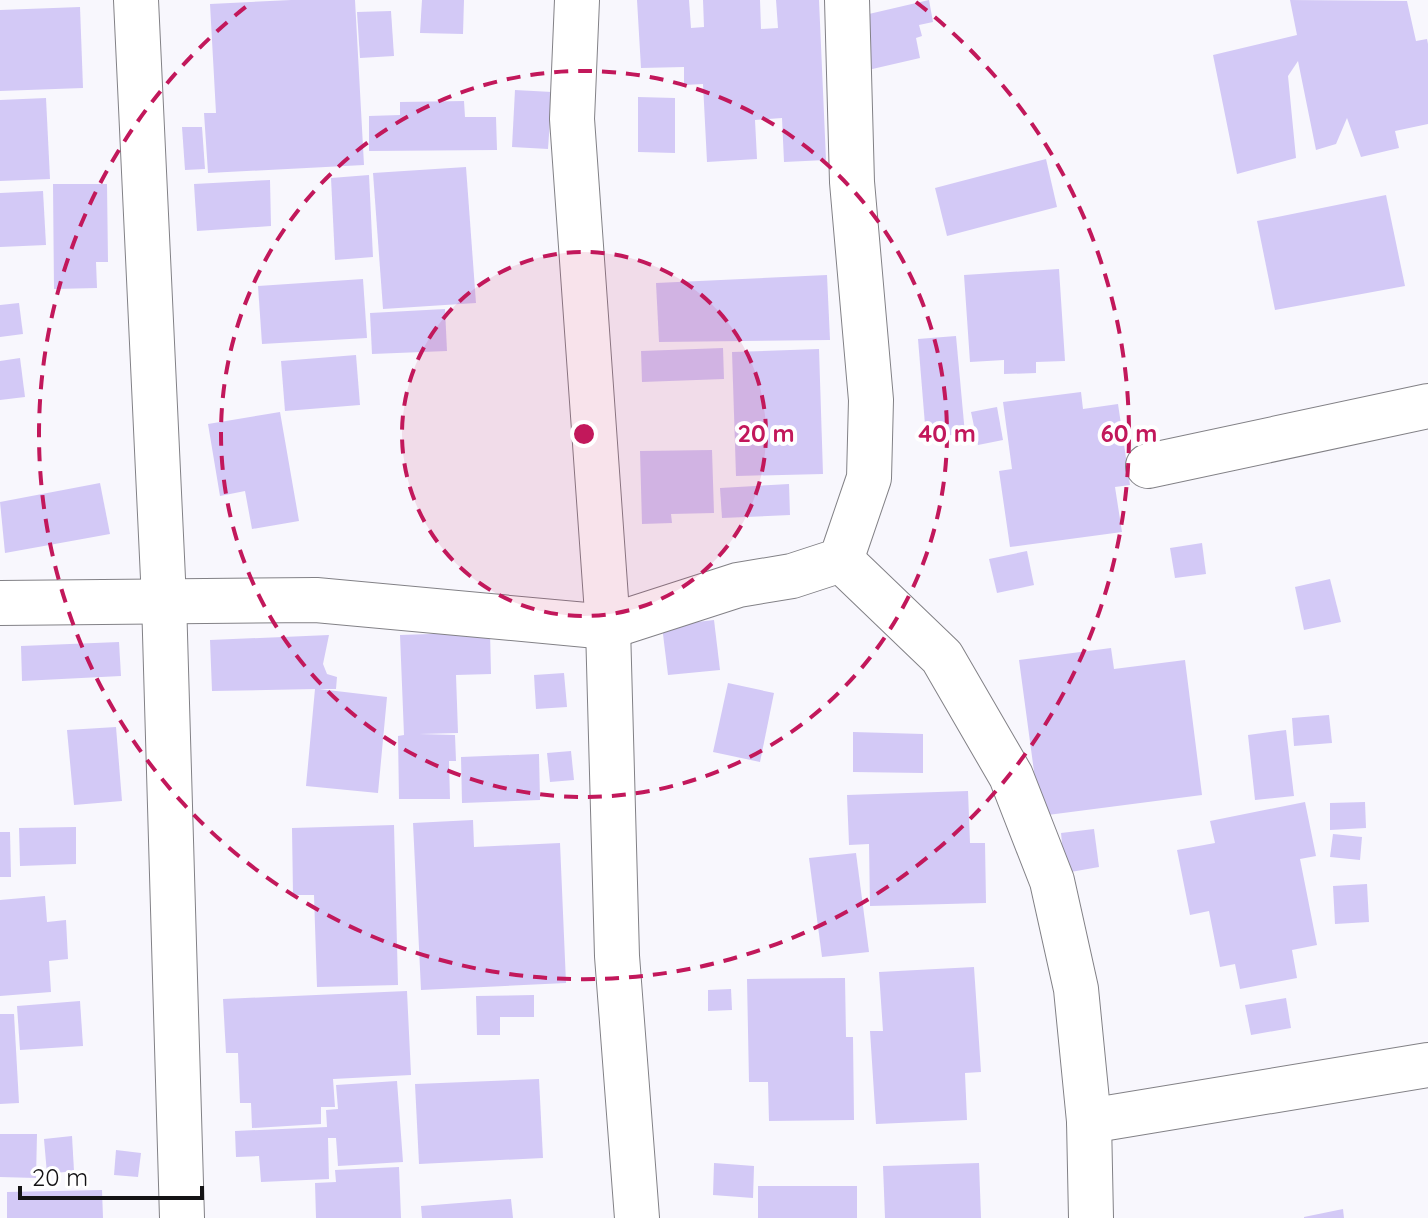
<svg xmlns="http://www.w3.org/2000/svg" width="1428" height="1218" font-family="Quicksand,sans-serif">
	<style>
		.building { fill: #d3c9f6 }
		.lines { fill: none; stroke-linecap: round; stroke-linejoin: round }
		.street-casing { stroke: #828186; stroke-width: 46 }
		.street { stroke: #fff; stroke-width: 44 }
		.ring { fill: none; stroke: #c2185b; stroke-width: 4; stroke-dasharray: 14 10 }
		.centre { fill: #c2185b; stroke: #fff; stroke-width: 4 }
		.ring-label { font-size: 24px; text-anchor: middle; font-weight: bold; fill: #c2185b; stroke: #fff; stroke-width: 8; stroke-linejoin: round; paint-order: stroke }
	</style>
	<rect width="100%" height="100%" fill="#f8f7fd"/>
	<!-- building -->
	<g class="building">
		<polygon points="291,0 355,0 364,165 208,173 204,113 216,113 210,4"/>
		<polygon points="422,0 464,0 463,34 420,33"/>
		<polygon points="637,0 689,0 691,28 704,27 703,0 760,0 761,29 778,28 776,0 819,0 826,160 784,162 782,118 755,120 757,159 707,162 703,84 684,85 684,67 641,68"/>
		<polygon points="929,0 933,22 919,25 922,36 916,38 920,58 868,70 856,17"/>
		<polygon points="1290,0 1407,1 1416,41 1427,39 1428,44 1428,124 1395,131 1399,148 1361,157 1347,118 1336,144 1316,150 1298,61 1288,76 1296,158 1237,174 1213,55 1297,35"/>
		<polygon points="80,7 83,88 0,91 0,10"/>
		<polygon points="391,11 394,56 360,58 357,12"/>
		<polygon points="515,90 552,92 548,149 512,147"/>
		<polygon points="638,97 675,98 675,153 638,152"/>
		<polygon points="46,98 50,179 0,181 0,100"/>
		<polygon points="464,101 465,117 496,117 497,150 369,151 369,116 400,115 400,102"/>
		<polygon points="182,127 202,127 205,169 185,170"/>
		<polygon points="1046,159 1057,207 947,236 935,188"/>
		<polygon points="466,167 476,303 383,309 373,173"/>
		<polygon points="369,175 373,257 335,260 331,178"/>
		<polygon points="270,180 271,226 197,231 194,184"/>
		<polygon points="53,184 107,184 108,262 96,262 97,288 54,289"/>
		<polygon points="43,191 46,245 0,247 0,193"/>
		<polygon points="1386,195 1405,286 1275,310 1257,221"/>
		<polygon points="1059,269 1065,361 1036,362 1036,373 1004,374 1004,360 970,362 964,275"/>
		<polygon points="827,275 830,340 659,342 656,283"/>
		<polygon points="363,279 367,338 262,344 258,286"/>
		<polygon points="19,303 23,334 0,337 0,305"/>
		<polygon points="445,309 447,351 372,354 370,313"/>
		<polygon points="956,336 965,434 926,437 918,339"/>
		<polygon points="723,348 724,379 642,382 641,351"/>
		<polygon points="819,349 823,474 736,476 732,352"/>
		<polygon points="356,355 360,405 285,411 281,361"/>
		<polygon points="20,358 25,397 0,400 0,361"/>
		<polygon points="1081,392 1083,409 1118,404 1130,485 1115,487 1122,532 1010,547 999,471 1012,469 1003,402"/>
		<polygon points="997,407 1003,440 978,445 971,412"/>
		<polygon points="280,412 299,521 252,529 245,491 220,496 208,424"/>
		<polygon points="712,450 714,513 671,514 672,523 642,524 640,451"/>
		<polygon points="100,483 110,534 5,553 0,502"/>
		<polygon points="789,484 790,515 722,518 720,488"/>
		<polygon points="1202,543 1206,574 1175,578 1170,548"/>
		<polygon points="1027,551 1034,585 997,593 989,559"/>
		<polygon points="1330,579 1341,622 1304,630 1295,587"/>
		<polygon points="714,620 720,670 668,675 662,626"/>
		<polygon points="490,632 491,674 456,675 458,733 419,734 455,735 456,761 449,761 450,799 399,799 398,736 404,735 400,635"/>
		<polygon points="329,635 323,664 327,674 337,677 336,689 319,689 387,697 378,793 306,786 315,689 212,691 210,640"/>
		<polygon points="119,642 121,676 22,681 21,646"/>
		<polygon points="1111,648 1114,669 1185,660 1202,795 1040,816 1019,660"/>
		<polygon points="564,673 567,707 536,709 534,675"/>
		<polygon points="728,683 774,693 760,762 713,752"/>
		<polygon points="1329,715 1332,743 1294,746 1292,718"/>
		<polygon points="116,727 122,801 74,805 67,730"/>
		<polygon points="1286,730 1294,796 1255,800 1248,735"/>
		<polygon points="853,732 923,734 923,773 853,772"/>
		<polygon points="571,751 574,780 550,782 547,753"/>
		<polygon points="539,754 540,800 462,803 461,757"/>
		<polygon points="968,791 970,843 985,843 986,903 870,906 869,844 849,845 847,795"/>
		<polygon points="1305,802 1316,856 1300,859 1317,945 1292,950 1297,978 1240,989 1235,964 1220,967 1209,911 1190,915 1177,850 1215,843 1210,821"/>
		<polygon points="1365,802 1366,828 1330,830 1330,803"/>
		<polygon points="473,820 474,847 560,843 566,983 421,990 413,823"/>
		<polygon points="394,825 398,985 317,987 314,895 293,895 292,828"/>
		<polygon points="76,827 76,864 20,866 19,828"/>
		<polygon points="1094,829 1099,867 1065,873 1061,833"/>
		<polygon points="0,832 10,832 11,877 0,877"/>
		<polygon points="1333,834 1362,837 1360,860 1330,857"/>
		<polygon points="856,853 869,952 822,957 809,858"/>
		<polygon points="1367,884 1369,922 1335,924 1333,886"/>
		<polygon points="45,896 47,922 66,920 68,959 49,961 51,992 0,996 0,900"/>
		<polygon points="974,967 981,1072 965,1073 967,1120 876,1124 870,1031 883,1031 879,972"/>
		<polygon points="845,978 846,1037 853,1037 854,1120 769,1121 768,1082 749,1082 747,979"/>
		<polygon points="731,989 732,1010 708,1011 708,990"/>
		<polygon points="407,991 411,1075 333,1079 335,1107 321,1107 321,1124 252,1128 251,1103 240,1103 238,1053 226,1053 223,999"/>
		<polygon points="534,995 534,1017 500,1017 500,1035 477,1035 476,996"/>
		<polygon points="1286,998 1291,1028 1251,1035 1245,1005"/>
		<polygon points="80,1001 83,1046 20,1050 17,1006"/>
		<polygon points="0,1014 14,1014 19,1103 0,1104"/>
		<polygon points="539,1079 543,1158 419,1164 415,1084"/>
		<polygon points="397,1081 403,1162 338,1166 336,1138 328,1138 329,1179 261,1182 259,1156 236,1157 235,1131 327,1127 326,1110 338,1109 336,1085"/>
		<polygon points="0,1134 37,1134 36,1178 0,1177"/>
		<polygon points="72,1136 74,1171 47,1174 44,1139"/>
		<polygon points="116,1150 141,1153 138,1177 114,1175"/>
		<polygon points="714,1163 754,1166 753,1198 713,1195"/>
		<polygon points="979,1163 981,1218 885,1218 883,1166"/>
		<polygon points="399,1167 401,1218 316,1218 315,1183 336,1182 335,1170"/>
		<rect x="758" y="1186" width="99" height="32"/>
		<polygon points="102,1190 103,1218 7,1218 7,1192"/>
		<polygon points="511,1199 513,1218 422,1218 421,1206"/>
		<polygon points="1343,1209 1344,1218 1304,1218 1304,1217"/>
	</g>
	<g class="lines">
		<defs>
			<g id="street">
				<polyline points="136,0 164,600 182,1218"/>
				<polyline points="577,0 572,119 608,627 617,956 637,1218"/>
				<polyline points="1148,466 1428,406"/>
				<polyline points="841,560 942,657 1011,776 1052,881 1076,989 1089,1121 1091,1218"/>
				<polyline points="0,603 316,600 608,627 738,585 792,576 841,560 869,478 871,400 852,182 847,0"/>
				<polyline points="1089,1121 1428,1065"/>
			</g>
		</defs>
		<!-- street casing -->
		<use href="#street" class="street-casing"/>
		<!-- street -->
		<use href="#street" class="street"/>
	</g>
	<!-- distance rings -->
	<circle cx="584" cy="434" r="182" fill="#c2185b" fill-opacity=".12"/>
	<g class="ring">
		<circle cx="584" cy="434" r="182"/>
		<circle cx="584" cy="434" r="363"/>
		<path d="M916 2A545 545 0 1 1 252 2"/>
	</g>
	<circle cx="584" cy="434" r="12" class="centre"/>
	<g class="ring-label">
		<text x="766" y="442">20 m</text>
		<text x="947" y="442">40 m</text>
		<text x="1129" y="442">60 m</text>
	</g>
	<!-- scale -->
	<path d="M20 1186v12h182v-12" fill="none" stroke="#141315" stroke-width="4"/>
	<text x="32" y="1186" font-size="24" fill="#141315" stroke="#ffffff" stroke-width="6" paint-order="stroke">20 m</text>
</svg>
